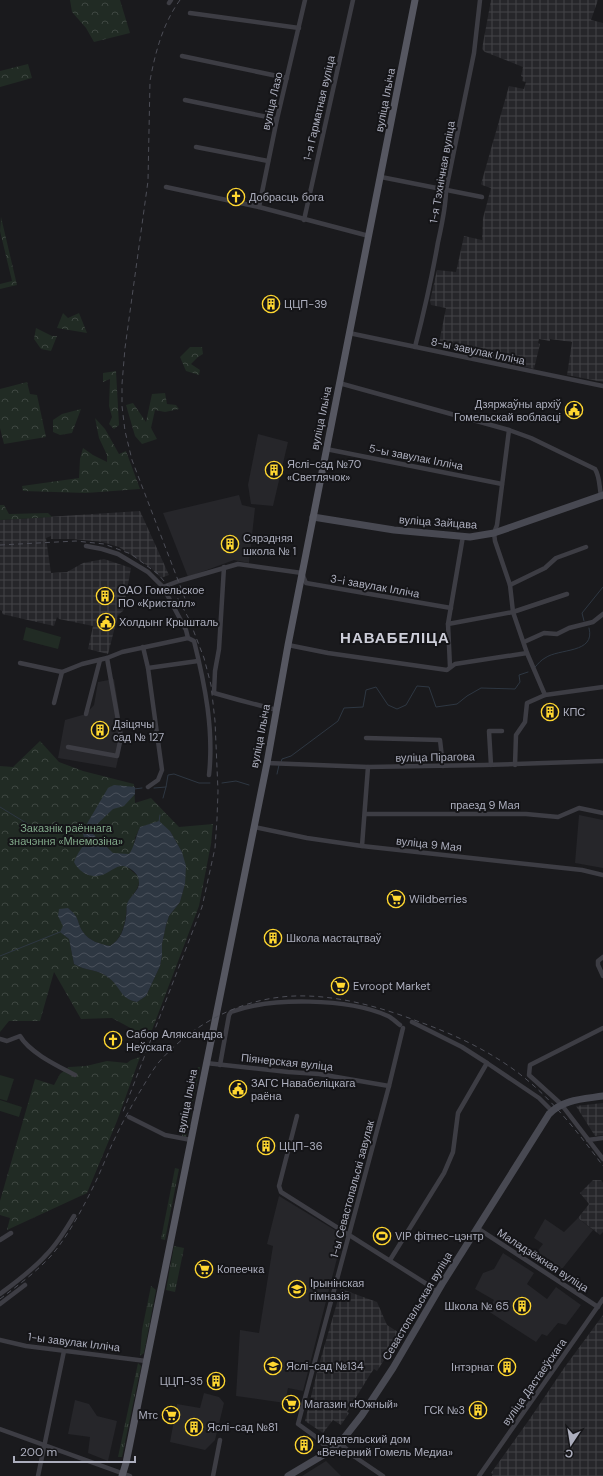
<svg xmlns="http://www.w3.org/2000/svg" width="603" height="1476" font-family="'DM Sans',sans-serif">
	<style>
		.built { fill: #26262a }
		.industrial { fill: url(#industrial-grid) }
		.grass { fill: url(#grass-tufts) }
		.forest { fill: url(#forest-crowns); fill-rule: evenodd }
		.pitch { fill: #212b24 }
		.water { fill: url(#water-waves) }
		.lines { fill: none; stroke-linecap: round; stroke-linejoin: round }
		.stream { stroke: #2e3742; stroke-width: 1 }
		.street { stroke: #3d3d44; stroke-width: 4.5 }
		.secondary { stroke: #484952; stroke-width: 7 }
		.primary { stroke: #565761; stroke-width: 7 }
		.rail { stroke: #4d4e57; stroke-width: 1; stroke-dasharray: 5 4; stroke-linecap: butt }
		.labels { text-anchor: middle; stroke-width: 4; stroke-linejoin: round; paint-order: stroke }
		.street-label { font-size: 11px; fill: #acaebd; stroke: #151518 }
		.poi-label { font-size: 11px; fill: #acaebd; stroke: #151518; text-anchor: start }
		.park-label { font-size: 11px; fill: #81a98a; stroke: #151518 }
		.district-label { font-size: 15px; font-weight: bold; letter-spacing: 1px; fill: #cdced9; stroke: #151518 }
	</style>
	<defs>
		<pattern id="industrial-grid" width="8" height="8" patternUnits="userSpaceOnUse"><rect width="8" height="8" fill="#26262a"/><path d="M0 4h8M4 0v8" fill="none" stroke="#434347"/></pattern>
		<pattern id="grass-tufts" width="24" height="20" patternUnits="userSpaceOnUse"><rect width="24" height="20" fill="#212b24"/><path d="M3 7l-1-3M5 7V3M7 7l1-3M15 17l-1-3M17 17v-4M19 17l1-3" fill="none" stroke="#3f4742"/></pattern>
		<pattern id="forest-crowns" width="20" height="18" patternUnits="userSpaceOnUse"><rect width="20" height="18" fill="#212b24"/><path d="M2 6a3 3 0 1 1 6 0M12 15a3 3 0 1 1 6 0" fill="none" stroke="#3f4742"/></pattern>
		<pattern id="water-waves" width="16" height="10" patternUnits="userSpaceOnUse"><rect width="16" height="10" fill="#2e3742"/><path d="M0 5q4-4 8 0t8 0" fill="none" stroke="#4a515b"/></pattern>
	</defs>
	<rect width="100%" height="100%" fill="#1a1a1d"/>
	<!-- built -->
	<g class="built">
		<polygon points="258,434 288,442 273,506 251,504 248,485"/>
		<polygon points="239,495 242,505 255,508 249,563 234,560 188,577 163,513"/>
		<polygon points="114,679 123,736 116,768 58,758 65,720 86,714 94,705 98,682"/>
		<polygon points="579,815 603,820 603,868 575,863"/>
		<polygon points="279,1196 343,1235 303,1391 288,1388 285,1403 236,1396 240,1330 259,1333 273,1246 267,1244"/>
		<polygon points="578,1218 593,1230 558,1274 533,1257 543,1244 534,1238 545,1219 564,1232"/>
		<polygon points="503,1253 534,1273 527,1284 547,1299 556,1287 581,1305 566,1325 558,1323 547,1336 542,1334 536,1342 488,1311 494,1300 475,1289 483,1273 494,1269"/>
		<polygon points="204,1393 219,1397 224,1403 215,1440 205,1450 170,1442 177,1404 200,1408"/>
		<polygon points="75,1400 89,1404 97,1416 117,1421 108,1461 88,1453 90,1437 68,1434"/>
		<polygon points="326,1461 341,1476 302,1476"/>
	</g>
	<!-- industrial -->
	<g class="industrial">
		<polygon points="491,0 598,0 591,20 603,23 603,382 567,375 572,342 550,339 550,341 539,339 538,343 540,344 534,369 462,352 462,349 439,343 446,308 431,305 430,301 437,270 456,272 464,236 482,240 483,218 491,188 482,185 481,184 509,86 524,89 526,82 522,81 523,77 521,76 523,67 485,52 482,49"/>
		<polygon points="140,511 169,575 161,578 151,568 119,547 102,542 73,539 51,539 51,536 46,538 51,573 67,572 83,563 104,559 131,568 123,611 118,615 108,654 88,649 93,626 59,619 57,617 54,626 2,614 2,611 0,610 0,542 3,541 0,541 0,520"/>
		<polygon points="603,1103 603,1135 595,1136 576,1106"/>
		<polygon points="593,1180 601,1180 603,1183 603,1232 600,1235 578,1218 589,1204 580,1193"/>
		<polygon points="341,1289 377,1302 387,1325 401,1334 377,1371 374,1369 371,1373 347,1412 349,1413 341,1425 333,1420 323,1433 305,1421 318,1368"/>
		<polygon points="603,1315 603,1476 492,1476 493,1474 491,1473 529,1420 564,1368"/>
	</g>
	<!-- grass -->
	<g class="grass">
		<polygon points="198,1067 200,1067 186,1137 182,1136"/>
		<polygon points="175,1168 179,1169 165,1240 161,1239"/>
		<polygon points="174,1246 184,1248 175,1292 166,1290"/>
		<polygon points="151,1286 156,1290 144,1353 140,1356 142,1330"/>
		<polygon points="138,1363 141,1366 122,1457 118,1457"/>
	</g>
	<!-- forest -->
	<g class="forest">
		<polygon points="70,0 120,0 130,33 94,42 86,28 72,12"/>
		<polygon points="28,64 32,78 0,87 0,71"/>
		<polygon points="1,217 17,285 0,289 0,284 12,281 0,231"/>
		<polygon points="63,313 68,318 79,313 87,333 57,328"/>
		<polygon points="36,328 52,336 57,336 51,351 41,349 34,339"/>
		<polygon points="190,347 202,347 203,354 198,357 191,364 200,370 199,375 186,371 180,357"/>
		<polygon points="116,371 119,425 114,429 109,424 112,417 109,406 110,379 103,382 103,373"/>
		<polygon points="27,382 30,394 37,395 46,437 4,444 0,428 0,389"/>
		<polygon points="165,393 167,404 176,405 179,409 165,412 155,410 151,428 157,439 142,444 135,436 126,405 133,403 146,422 152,394"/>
		<polygon points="81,409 72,433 60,435 53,432 53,420 62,414"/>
		<polygon points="95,418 105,429 119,454 126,451 140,489 86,493 23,491 22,486 79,478 80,459 83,448 93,455 107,462 107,455 99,438"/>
		<polygon points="0,505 4,505 9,514 48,513 52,517 0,520"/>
		<path d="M40,741L59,762L83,771L134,784L135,803L151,798L179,827L213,824L211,844L199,906L149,1038L112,1018L81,1019L54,972L40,1021H9L0,1032V766L13,767ZM159,822L170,831L182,852L185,884L180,902L169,916L166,925L162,944V955L160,966L146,996L137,1002C119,998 122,987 109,978C99,969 85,971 74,964L69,939L64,935L63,926L68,908C81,919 76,921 83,932C89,941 100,944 110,946C121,939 124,928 126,915C127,911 126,906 128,903C133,892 140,890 139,877L126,866L129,854L133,850L135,838L140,827Z"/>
		<polygon points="140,1057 117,1121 87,1193 7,1230 10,1218 0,1215 0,1201 35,1079 54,1085 60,1074 69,1067 86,1066 107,1061 127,1063 131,1060"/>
	</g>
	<!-- pitch -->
	<g class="pitch">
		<polygon points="26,627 61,637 58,649 23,640"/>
		<polygon points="0,1075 14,1079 7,1101 0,1099"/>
		<polygon points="0,1100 22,1107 19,1117 0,1111"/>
	</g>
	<!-- water -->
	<path class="water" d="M114,785L135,787V794L124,806L113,809L92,829L93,834L113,853L129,854C134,848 136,835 140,827L159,821L170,831L182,852L186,866L185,884L180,902L169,916L166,925L162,944V955L160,966L146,996L137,1002C120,999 121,987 109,978C99,969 85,971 74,964L69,939L60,932L63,926L58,916L59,909L68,908C81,919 76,921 83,932C89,941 100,944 110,946C121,939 124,929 126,917C127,913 126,908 127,904C129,897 139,891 139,883C139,877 137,874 132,870C120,860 113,871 102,875C90,879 79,872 74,862C80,846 90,845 80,828L85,827L108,788Z"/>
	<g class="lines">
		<!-- stream -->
		<g class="stream">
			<polyline points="584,621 582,613 603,587"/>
			<path d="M535,667C538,664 541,660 545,658C559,648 596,654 589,628"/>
			<polyline points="281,762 282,759 291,756 338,721 344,708 363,707 366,690 376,687 388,705 397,709 406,705 417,686 429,687 436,707 457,704 467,696 481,688 515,689 520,682 519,675 528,672"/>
			<polyline points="277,774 279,765"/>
			<polyline points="222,783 236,781 249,785"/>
			<polyline points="154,788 166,787 168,775 174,774 199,783 210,783"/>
			<polyline points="134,789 142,788"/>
			<polyline points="163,798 166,787"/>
			<polyline points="0,807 36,829 58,832 83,831"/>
			<polyline points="159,822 160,815"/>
			<polyline points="0,956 60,932"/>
		</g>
		<!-- street -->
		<g class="street">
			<polyline points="169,3 171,0"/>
			<polyline points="190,13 299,28"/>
			<polyline points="182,56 287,78"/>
			<polyline points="185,100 277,119"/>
			<polyline points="196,147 268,161"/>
			<polyline points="381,177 482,197"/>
			<polyline points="166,187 259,207 369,236"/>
			<polyline points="259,207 277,119 305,0"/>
			<polyline points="304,220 353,0"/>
			<polyline points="349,333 603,386"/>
			<path d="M415,347C424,312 432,277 438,242C442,224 446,207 446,190L474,53L480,0"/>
			<path d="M339,383L509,430L531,438L595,469C600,477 599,486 601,495"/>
			<polyline points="509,430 497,525 494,533 495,541 510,585 513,612 527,653 545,695"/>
			<polyline points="326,449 502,484"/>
			<path d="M86,546L102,549L118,554L148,572L163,587L186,630L188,638L194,641C205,685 214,730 209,775"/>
			<polyline points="224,567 219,649 215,671 214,693 239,700 277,710"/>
			<polyline points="510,585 545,568 556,558 586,547"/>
			<polyline points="163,587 179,581 238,564 302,573 306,583 451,608"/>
			<polyline points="448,624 513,612 567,594"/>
			<polyline points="524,642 544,633 557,634 569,628 593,622 603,614"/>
			<polyline points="288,645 328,653 447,670 455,664 527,653"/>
			<polyline points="143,647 148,668 162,770 158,780 148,787"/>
			<polyline points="20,663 62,672 82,664 107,658 122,652 188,638"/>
			<polyline points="450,667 448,624 463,536"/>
			<polyline points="148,668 198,661"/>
			<polyline points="54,703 62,672"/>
			<polyline points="86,714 100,660"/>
			<polyline points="366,738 440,740 443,766"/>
			<polyline points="68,747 117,756 121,737 107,658"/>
			<polyline points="267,763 368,767 484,765 603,761"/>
			<polyline points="491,765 489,731 502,731"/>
			<polyline points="515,765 516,735 525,722 527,703 545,695 603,687"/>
			<polyline points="365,814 526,814 558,817 579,808 603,813"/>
			<polyline points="254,827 307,838 362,846 582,870 603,875"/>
			<polyline points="362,846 368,767"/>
			<polyline points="603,957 598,961 598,965 603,976"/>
			<polyline points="412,1022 462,1047 487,1063 539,1098 552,1111"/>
			<polyline points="603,1028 530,1065 529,1075 561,1104 603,1159"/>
			<path d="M0,1039L7,1041L20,1036C30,1053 58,1066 75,1075"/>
			<polyline points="206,1063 288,1072 319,1074 389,1086"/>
			<path d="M220,1065L229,1015L231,1012C271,997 348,998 388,1016C392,1018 396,1022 400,1025"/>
			<polyline points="297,1116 279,1186 281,1192 433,1288 437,1293"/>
			<polyline points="129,1117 165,1135 191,1140"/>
			<polyline points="588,1140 603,1138"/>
			<polyline points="477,1228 598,1307"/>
			<polyline points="0,1240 11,1233"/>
			<polyline points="390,1260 444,1173 453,1152 458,1113 487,1063"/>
			<path d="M0,1294C16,1282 33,1270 47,1254C58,1243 66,1229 74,1216"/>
			<polyline points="0,1304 25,1285"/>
			<polyline points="0,1340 26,1346 146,1361"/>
			<polyline points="0,1429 130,1476"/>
			<polyline points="340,1443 355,1457 383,1476"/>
			<polyline points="330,1451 316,1437 298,1424 389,1086 403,1028"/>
			<polyline points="38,1476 64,1351"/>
			<polyline points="213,1476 220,1440"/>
			<polyline points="479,1476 603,1299"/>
		</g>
		<!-- secondary -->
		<g class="secondary">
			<polyline points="313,517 394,530 470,537 494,533 603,495"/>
			<path d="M288,1476L330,1451L344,1438L362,1415L393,1368L442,1284L549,1114C563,1099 584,1099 603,1096"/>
		</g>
		<!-- primary -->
		<polyline class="primary" points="122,1476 126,1463 267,763 288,645 415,0"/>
		<!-- rail -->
		<g class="rail">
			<path d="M180,0C163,23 155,53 150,81L148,181L125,348L122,384V406L125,431L132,460L189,609"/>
			<polyline points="0,545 76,541 104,544 131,554 158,574 176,595 189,619 204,658 211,685 215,721 218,791 217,819 215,848 202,907 123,1112"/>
			<path d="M0,1299C17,1286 35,1273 50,1257C68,1237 85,1204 96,1181C103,1166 109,1150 116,1136C123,1121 131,1107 139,1093C146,1082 151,1072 159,1062C196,1020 250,994 307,996C344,997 383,1008 417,1021C459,1036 501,1056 534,1086C558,1107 584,1140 603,1166"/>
		</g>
	</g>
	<!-- icons -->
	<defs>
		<symbol id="church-ring" viewBox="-11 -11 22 22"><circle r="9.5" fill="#151518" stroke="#ffd730" stroke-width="1.5"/><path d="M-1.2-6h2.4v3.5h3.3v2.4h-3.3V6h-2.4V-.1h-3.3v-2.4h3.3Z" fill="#ffd730"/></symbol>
		<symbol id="building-ring" viewBox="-11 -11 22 22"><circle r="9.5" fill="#151518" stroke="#ffd730" stroke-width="1.5"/><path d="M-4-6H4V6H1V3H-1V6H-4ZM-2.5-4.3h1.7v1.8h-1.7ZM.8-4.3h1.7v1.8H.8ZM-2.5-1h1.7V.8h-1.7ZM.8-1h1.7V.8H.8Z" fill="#ffd730"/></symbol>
		<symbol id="civic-ring" viewBox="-11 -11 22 22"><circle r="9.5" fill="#151518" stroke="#ffd730" stroke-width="1.5"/><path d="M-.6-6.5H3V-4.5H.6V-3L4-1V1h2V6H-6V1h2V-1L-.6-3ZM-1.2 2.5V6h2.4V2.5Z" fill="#ffd730"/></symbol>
		<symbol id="supermarket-ring" viewBox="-11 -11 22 22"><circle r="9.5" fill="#151518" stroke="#ffd730" stroke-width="1.5"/><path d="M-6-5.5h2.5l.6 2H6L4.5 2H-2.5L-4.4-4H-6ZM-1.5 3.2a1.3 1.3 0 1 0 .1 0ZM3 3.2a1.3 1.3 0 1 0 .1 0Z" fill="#ffd730"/></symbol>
		<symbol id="stadium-ring" viewBox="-11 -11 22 22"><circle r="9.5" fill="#151518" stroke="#ffd730" stroke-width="1.5"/><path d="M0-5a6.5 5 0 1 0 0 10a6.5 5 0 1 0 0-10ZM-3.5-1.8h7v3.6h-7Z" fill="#ffd730"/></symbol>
		<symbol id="school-ring" viewBox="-11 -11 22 22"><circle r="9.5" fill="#151518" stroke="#ffd730" stroke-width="1.5"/><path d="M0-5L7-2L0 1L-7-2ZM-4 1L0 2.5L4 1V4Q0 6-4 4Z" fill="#ffd730"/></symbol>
	</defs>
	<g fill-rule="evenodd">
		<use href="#church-ring" x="226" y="187" width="20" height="20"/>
		<use href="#building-ring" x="261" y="294" width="20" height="20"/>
		<use href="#civic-ring" x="564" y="400" width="20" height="20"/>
		<use href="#building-ring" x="264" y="460" width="20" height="20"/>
		<use href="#building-ring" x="220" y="534" width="20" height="20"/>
		<use href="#building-ring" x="95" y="586" width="20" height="20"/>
		<use href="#civic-ring" x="96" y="612" width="20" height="20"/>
		<use href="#building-ring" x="540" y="702" width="20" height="20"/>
		<use href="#building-ring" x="90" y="720" width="20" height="20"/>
		<use href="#supermarket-ring" x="386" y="889" width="20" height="20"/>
		<use href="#building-ring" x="263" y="928" width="20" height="20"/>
		<use href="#supermarket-ring" x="330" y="976" width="20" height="20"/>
		<use href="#church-ring" x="103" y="1030" width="20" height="20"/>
		<use href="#civic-ring" x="228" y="1079" width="20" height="20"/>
		<use href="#building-ring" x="256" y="1136" width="20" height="20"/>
		<use href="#stadium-ring" x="372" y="1226" width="20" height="20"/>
		<use href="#supermarket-ring" x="194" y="1259" width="20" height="20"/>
		<use href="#school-ring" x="287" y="1279" width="20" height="20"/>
		<use href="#building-ring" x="512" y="1296" width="20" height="20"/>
		<use href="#school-ring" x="263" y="1356" width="20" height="20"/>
		<use href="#building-ring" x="497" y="1357" width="20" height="20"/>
		<use href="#building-ring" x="206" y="1371" width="20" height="20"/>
		<use href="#supermarket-ring" x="281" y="1394" width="20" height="20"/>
		<use href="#building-ring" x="468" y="1400" width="20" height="20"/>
		<use href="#supermarket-ring" x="161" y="1405" width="20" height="20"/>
		<use href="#building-ring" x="184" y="1417" width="20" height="20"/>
		<use href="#building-ring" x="294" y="1435" width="20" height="20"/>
	</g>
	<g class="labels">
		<!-- street labels -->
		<g class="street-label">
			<text transform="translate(385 100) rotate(-79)" y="4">вуліца Ільіча</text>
			<text transform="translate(272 101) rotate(-77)" y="4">вуліца Лазо</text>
			<text transform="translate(319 108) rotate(-77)" y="4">1-я Гарматная вуліца</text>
			<text transform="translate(442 172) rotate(-80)" y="4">1-я Тэхнічная вуліца</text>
			<text transform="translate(478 351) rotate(12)" y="4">8-ы завулак Ілліча</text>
			<text transform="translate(321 418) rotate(-78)" y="4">вуліца Ільіча</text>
			<text transform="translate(416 457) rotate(11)" y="4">5-ы завулак Ілліча</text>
			<text transform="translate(438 522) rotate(4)" y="4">вуліца Зайцава</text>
			<text transform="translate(375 586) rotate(10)" y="4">3-і завулак Ілліча</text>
			<text transform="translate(260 736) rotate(-79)" y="4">вуліца Ільіча</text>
			<text transform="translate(435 757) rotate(-1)" y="4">вуліца Пірагова</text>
			<text x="485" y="809">праезд 9 Мая</text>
			<text transform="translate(429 844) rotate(6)" y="4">вуліца 9 Мая</text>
			<text transform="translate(287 1062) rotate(6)" y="4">Піянерская вуліца</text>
			<text transform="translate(187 1101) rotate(-79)" y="4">вуліца Ільіча</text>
			<text transform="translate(352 1189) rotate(-75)" y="4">1-ы Севастопальскі завулак</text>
			<text transform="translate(543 1260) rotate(33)" y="4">Маладзёжная вуліца</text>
			<text transform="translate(417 1306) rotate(-59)" y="4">Севастопальская вуліца</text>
			<text transform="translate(74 1342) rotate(7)" y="4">1-ы завулак Ілліча</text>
			<text transform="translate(534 1382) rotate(-55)" y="4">вуліца Дастаеўскага</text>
		</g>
		<!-- poi labels -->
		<g class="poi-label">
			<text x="249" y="201">Добрасць бога</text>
			<text x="284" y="308">ЦЦП-39</text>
			<text x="561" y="408" text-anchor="end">Дзяржаўны архіў<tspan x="561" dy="13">Гомельскай вобласці</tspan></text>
			<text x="287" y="468">Яслі-сад №70<tspan x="287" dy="13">«Светлячок»</tspan></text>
			<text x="243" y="542">Сярэдняя<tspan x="243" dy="13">школа № 1</tspan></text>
			<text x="118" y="594">ОАО Гомельское<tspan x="118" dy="13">ПО «Кристалл»</tspan></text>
			<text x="119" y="626">Холдынг Крышталь</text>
			<text x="563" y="716">КПС</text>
			<text x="113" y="728">Дзіцячы<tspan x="113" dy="13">сад № 127</tspan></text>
			<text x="409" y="903">Wildberries</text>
			<text x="286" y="942">Школа мастацтваў</text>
			<text x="353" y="990">Evroopt Market</text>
			<text x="126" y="1038">Сабор Аляксандра<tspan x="126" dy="13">Неўскага</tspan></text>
			<text x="251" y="1087">ЗАГС Навабеліцкага<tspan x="251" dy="13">раёна</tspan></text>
			<text x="279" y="1150">ЦЦП-36</text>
			<text x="395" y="1240">VIP фітнес-цэнтр</text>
			<text x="217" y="1273">Копеечка</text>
			<text x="310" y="1287">Ірынінская<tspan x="310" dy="13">гімназія</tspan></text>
			<text x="509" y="1310" text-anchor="end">Школа № 65</text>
			<text x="286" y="1370">Яслі-сад №134</text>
			<text x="494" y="1371" text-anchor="end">Інтэрнат</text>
			<text x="203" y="1385" text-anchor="end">ЦЦП-35</text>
			<text x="304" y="1408">Магазин «Южный»</text>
			<text x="465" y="1414" text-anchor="end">ГСК №3</text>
			<text x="158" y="1419" text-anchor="end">Мтс</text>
			<text x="207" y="1431">Яслі-сад №81</text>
			<text x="317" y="1443">Издательский дом<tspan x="317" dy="13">«Вечерний Гомель Медиа»</tspan></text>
		</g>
		<!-- park labels -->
		<g class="park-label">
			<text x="66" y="832">Заказнік раённага<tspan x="66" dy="13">значэння «Мнемозіна»</tspan></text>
		</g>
		<!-- district labels -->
		<g class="district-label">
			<text x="395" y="643">НАВАБЕЛІЦА</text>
		</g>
	</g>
	<!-- north arrow -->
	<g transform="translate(571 1444) rotate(192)" stroke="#151518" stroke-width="3" paint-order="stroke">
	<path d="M0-3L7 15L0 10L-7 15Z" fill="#acaebd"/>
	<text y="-6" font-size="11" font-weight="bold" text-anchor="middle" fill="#acaebd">С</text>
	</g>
	<!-- scale -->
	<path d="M14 1456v6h121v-6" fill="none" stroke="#acaebd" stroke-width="2"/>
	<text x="20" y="1456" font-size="12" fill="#acaebd" stroke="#151518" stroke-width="3" paint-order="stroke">200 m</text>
</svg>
